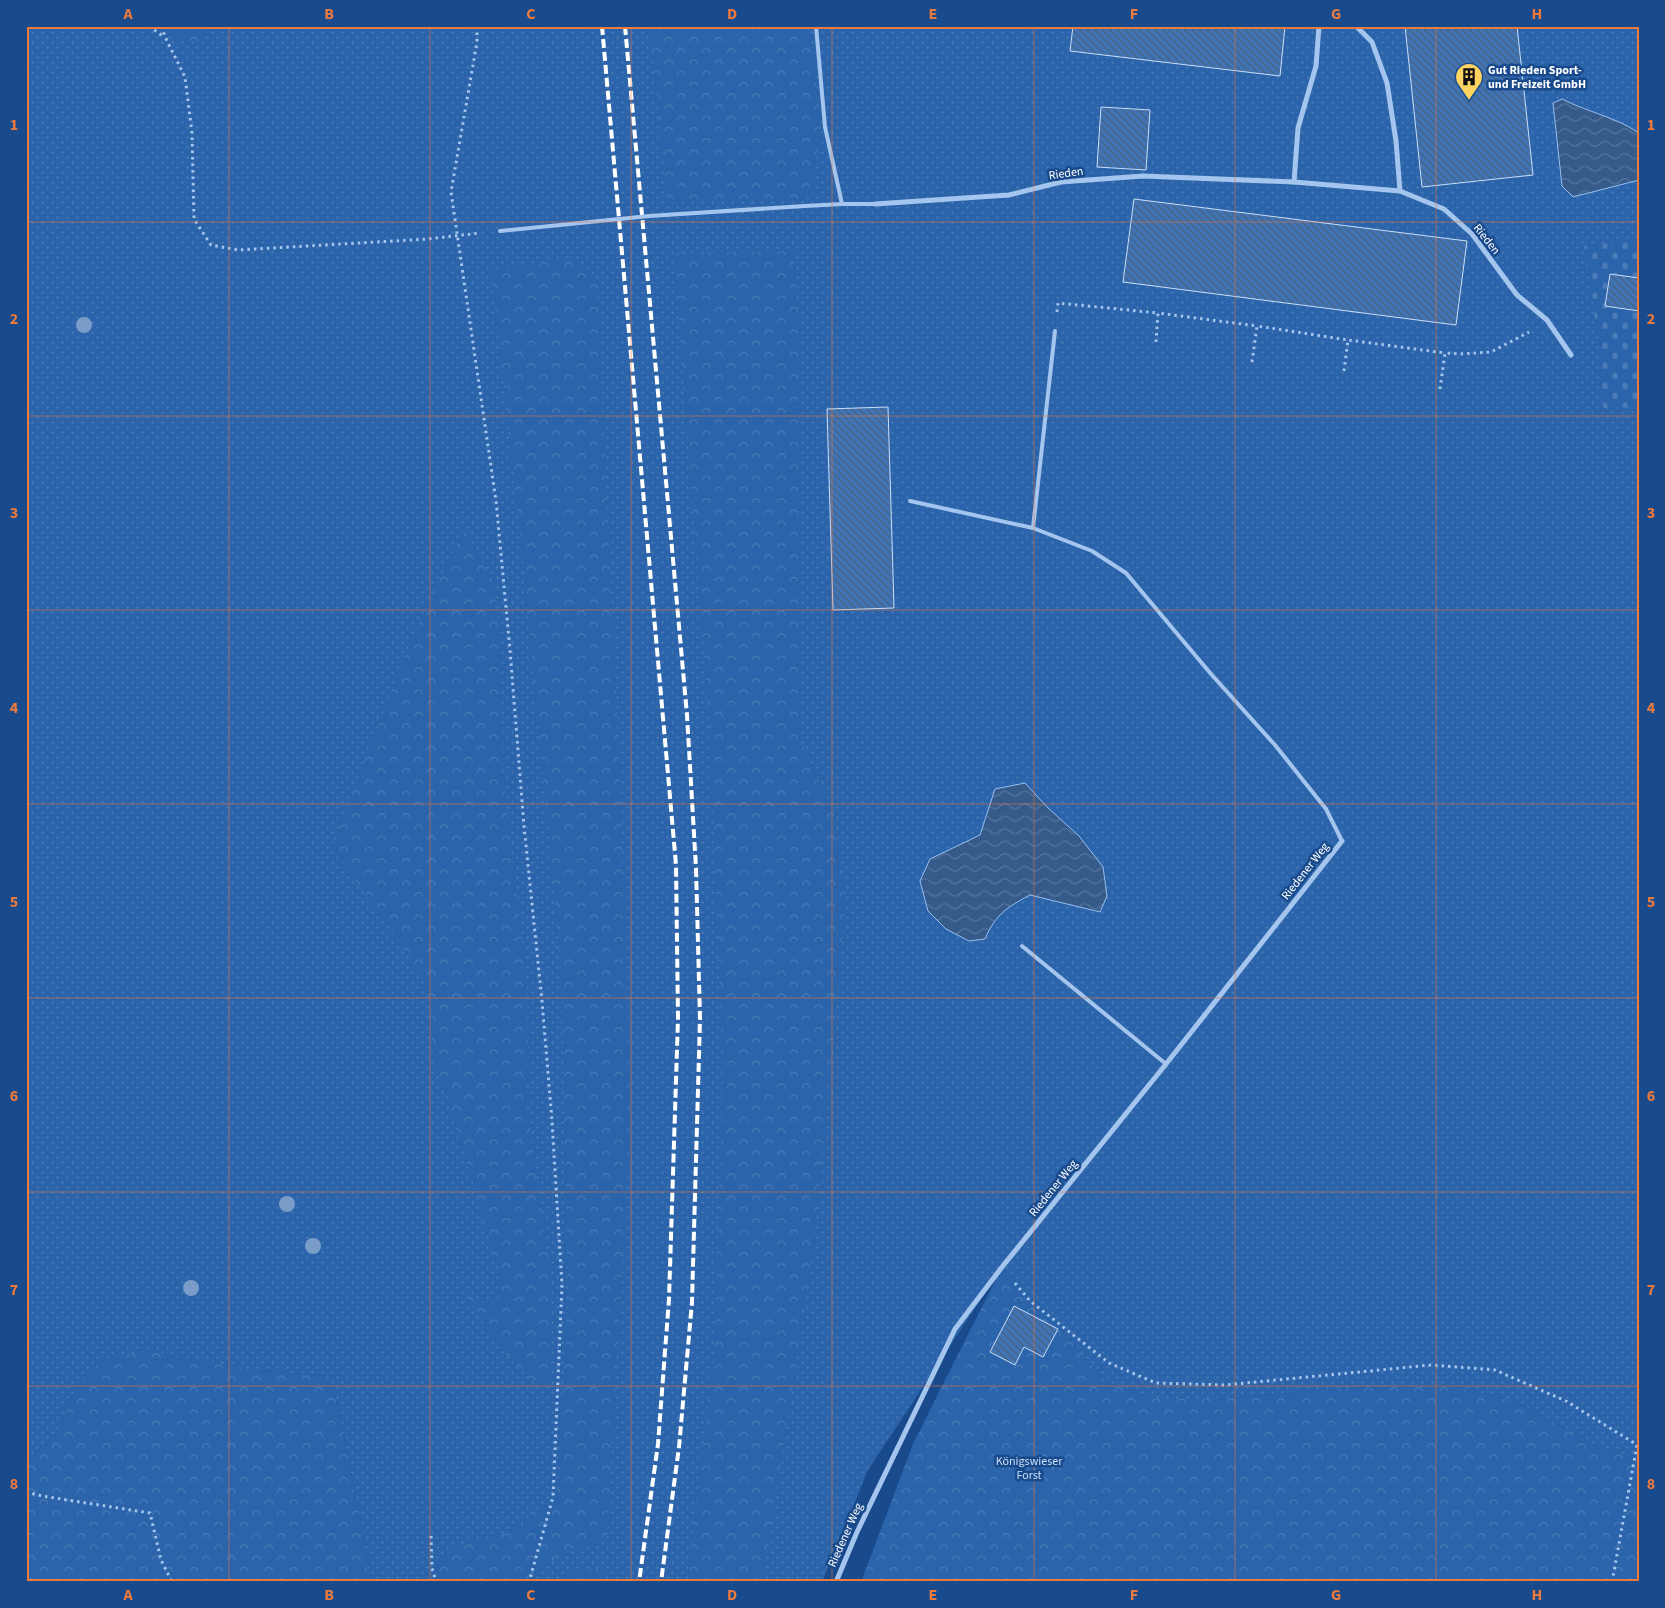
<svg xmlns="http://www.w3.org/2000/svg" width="1665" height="1608" font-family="'Source Sans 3',sans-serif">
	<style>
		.grass { fill: url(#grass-dots) }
		.forest { fill: url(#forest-crowns) }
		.cemetery { fill: url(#cemetery-stones) }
		.water { fill: url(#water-waves); stroke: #96bff0 }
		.building { fill: url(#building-back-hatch); stroke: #cadffa }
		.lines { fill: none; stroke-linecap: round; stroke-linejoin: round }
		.path { stroke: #a4c5ee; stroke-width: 3; stroke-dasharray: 2.5 4; stroke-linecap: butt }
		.service { stroke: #a4c5ee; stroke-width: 4 }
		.minor { stroke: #a4c5ee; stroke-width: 5 }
		.rail { stroke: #fff; stroke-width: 4; stroke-dasharray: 9 4; stroke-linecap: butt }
		.service-bridge { stroke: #a4c5ee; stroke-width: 4 }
		.tree { fill: #7a9cc8 }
		.grid { fill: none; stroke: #ed7a3d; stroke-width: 1; stroke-opacity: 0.55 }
		.labels { text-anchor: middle; stroke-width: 5; stroke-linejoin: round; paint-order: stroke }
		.poi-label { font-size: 12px; font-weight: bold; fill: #fff; stroke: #194a8c; text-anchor: start }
		.street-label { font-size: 12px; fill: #fff; stroke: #194a8c }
		.park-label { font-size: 12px; fill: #cadffa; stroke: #194a8c }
		.neatline { fill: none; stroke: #ed7a3d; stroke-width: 2 }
		.grid-label { font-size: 16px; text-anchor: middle; font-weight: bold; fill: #ed7a3d }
	</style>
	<defs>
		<pattern id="grass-dots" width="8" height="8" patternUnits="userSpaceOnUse" patternTransform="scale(1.25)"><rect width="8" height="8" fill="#2b64aa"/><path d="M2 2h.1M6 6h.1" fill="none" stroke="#4b7bb7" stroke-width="1.8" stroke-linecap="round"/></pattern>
		<pattern id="forest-crowns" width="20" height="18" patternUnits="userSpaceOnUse" patternTransform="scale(1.25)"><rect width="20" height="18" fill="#2b64aa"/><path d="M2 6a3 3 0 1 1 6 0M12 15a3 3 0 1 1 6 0" fill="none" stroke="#4b7bb7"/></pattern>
		<pattern id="cemetery-stones" width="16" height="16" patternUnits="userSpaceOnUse" patternTransform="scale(1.25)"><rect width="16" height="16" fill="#2b64aa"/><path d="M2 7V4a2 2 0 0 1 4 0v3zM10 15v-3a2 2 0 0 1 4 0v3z" fill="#4b7bb7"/></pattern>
		<pattern id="water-waves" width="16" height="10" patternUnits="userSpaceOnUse" patternTransform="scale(1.25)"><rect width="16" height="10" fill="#365b8b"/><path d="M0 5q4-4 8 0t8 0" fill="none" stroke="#54749c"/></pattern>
		<pattern id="building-back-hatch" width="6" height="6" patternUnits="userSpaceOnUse" patternTransform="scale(1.25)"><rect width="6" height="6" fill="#4174b5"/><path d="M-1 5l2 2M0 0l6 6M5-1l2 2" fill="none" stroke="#466080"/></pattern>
	</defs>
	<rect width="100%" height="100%" fill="#194a8c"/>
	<!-- grass -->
	<polygon class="grass" points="26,26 1639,26 1639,1461 1590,1443 1519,1403 1453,1385 1348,1388 1214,1399 1153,1399 1107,1382 1059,1327 1030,1301 1002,1267 868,1470 822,1582 373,1582 335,1393 322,1375 260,1371 76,1387 55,1436 26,1464"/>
	<!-- forest -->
	<g class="forest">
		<polygon points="163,26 207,26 206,43 165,37"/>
		<polygon points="649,26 810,26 821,129 812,197 668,203"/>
		<polygon points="793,251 798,311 799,739 833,810 846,895 815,1237 763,1582 690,1582 690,1561 714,1354 723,1081 710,740 674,253"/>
		<polygon points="574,257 597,286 620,780 631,1112 607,1540 575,1549 509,1582 425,1582 425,1580 455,1546 508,1533 557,1496 568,1301 562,980 522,554 491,270"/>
		<polygon points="464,529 496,586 505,794 527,984 529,1115 552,1292 551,1386 531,1380 497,1344 467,1295 484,1303 502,1302 500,1274 476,1192 433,1055 427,988 401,944 331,847 411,640"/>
		<polygon points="1002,1267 1030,1300 1059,1327 1107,1382 1153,1399 1214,1399 1348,1388 1453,1385 1519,1403 1590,1443 1639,1461 1639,1582 861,1582 913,1444"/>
		<polygon points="150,1351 260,1371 322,1375 335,1393 373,1582 26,1582 26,1464 55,1436 76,1387 103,1359"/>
		<polygon points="605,1567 603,1582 554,1582 567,1573"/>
	</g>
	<!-- cemetery -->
	<polygon class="cemetery" points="1639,239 1639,278 1605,306 1639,311 1639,407 1603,408 1598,337 1584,246"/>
	<!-- water -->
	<g class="water">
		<path d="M1562,99C1587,112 1616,117 1639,133V180L1573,197L1562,186L1553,103Z"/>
		<path d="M1025,783L1047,807L1079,836L1103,867L1107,896L1100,912L1030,895C1007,907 995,915 985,939L969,941L946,929L928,911L920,881L930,859L980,835L995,789Z"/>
	</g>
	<!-- building -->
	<g class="building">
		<polygon points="1073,26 1285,26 1280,76 1070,51"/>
		<polygon points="1405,26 1517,26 1533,175 1422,187"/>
		<polygon points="1101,107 1150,110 1146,170 1097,167"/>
		<polygon points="1134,199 1467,241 1456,325 1123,282"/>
		<polygon points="1610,274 1639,278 1639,311 1605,306"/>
		<polygon points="888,407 894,608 833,610 827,409"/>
		<polygon points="1014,1306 1058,1329 1043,1357 1024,1347 1015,1365 990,1352"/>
	</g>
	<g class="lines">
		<!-- path -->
		<g class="path">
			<polyline points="149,26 164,37"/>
			<polyline points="162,26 165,37 185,77 192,133 194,219 211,245 238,250 428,239 480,233"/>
			<polyline points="477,26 477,42 451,192 496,501 510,650 524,826 542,1001 552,1121 562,1285 553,1497 529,1582"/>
			<polyline points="1057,312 1058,303 1158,313"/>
			<polyline points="1156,342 1158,313 1257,326"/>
			<polyline points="1252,362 1257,326 1348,340"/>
			<polyline points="1344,371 1348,340 1445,353"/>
			<polyline points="1440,389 1445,353 1460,354 1491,352 1529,332"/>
			<polyline points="1015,1283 1030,1301 1109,1363 1156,1383 1225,1385 1431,1365 1495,1370 1566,1401 1639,1446"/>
			<polyline points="26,1492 42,1496 150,1513 161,1560 172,1582"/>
			<polyline points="431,1536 432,1568 436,1582"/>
			<polyline points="1612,1582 1637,1445"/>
		</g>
		<!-- service -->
		<g class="service">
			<polyline points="842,204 875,204"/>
			<polyline points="805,206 842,204 825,127 816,26"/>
			<polyline points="910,501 1033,528 1092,551 1126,573 1211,674 1275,745 1326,809 1342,841"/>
			<polyline points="1033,528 1055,331"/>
			<polyline points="1022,946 1166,1064"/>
		</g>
		<!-- minor -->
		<g class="minor">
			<polyline points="1356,26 1372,42 1387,83 1396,141 1400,191"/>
			<polyline points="1294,182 1298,128 1316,66 1319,26"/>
			<polyline points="875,204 1009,195 1061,182 1143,176 1294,182 1400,191 1444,209 1472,234 1517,295 1547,320 1571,355"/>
			<polyline points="836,1582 857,1532 955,1329 1002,1267 1166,1064 1342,841"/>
		</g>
		<!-- rail -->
		<g class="rail">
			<polyline points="602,26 676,865 678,1018 669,1299 658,1444 639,1582"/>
			<polyline points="625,26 687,715 696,868 700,1019 692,1302 679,1447 661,1582"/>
		</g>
		<!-- service-bridge -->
		<polyline class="service-bridge" points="500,231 649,216 805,206"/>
	</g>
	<!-- trees -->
	<g class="tree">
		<circle cx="84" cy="325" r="8"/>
		<circle cx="287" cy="1204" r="8"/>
		<circle cx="313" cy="1246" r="8"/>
		<circle cx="191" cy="1288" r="8"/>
	</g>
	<!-- grid -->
	<path class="grid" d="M229,26V1582M430,26V1582M631,26V1582M832,26V1582M1034,26V1582M1235,26V1582M1436,26V1582M26,222H1639M26,416H1639M26,610H1639M26,804H1639M26,998H1639M26,1192H1639M26,1386H1639"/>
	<!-- icons -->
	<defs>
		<symbol id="building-pin" viewBox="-11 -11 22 30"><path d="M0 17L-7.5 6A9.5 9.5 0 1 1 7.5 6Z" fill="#ffd361" stroke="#194a8c"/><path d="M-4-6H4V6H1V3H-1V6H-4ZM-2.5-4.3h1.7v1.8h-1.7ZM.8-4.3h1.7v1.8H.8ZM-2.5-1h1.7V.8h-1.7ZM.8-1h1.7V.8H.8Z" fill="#111"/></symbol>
	</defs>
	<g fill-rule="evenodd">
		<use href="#building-pin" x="1453" y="61" width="32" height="43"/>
	</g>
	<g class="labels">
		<!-- poi labels -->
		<g class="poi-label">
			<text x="1488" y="74">Gut Rieden Sport-<tspan x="1488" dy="14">und Freizeit GmbH</tspan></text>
		</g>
		<!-- street labels -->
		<g class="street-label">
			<text transform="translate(1066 173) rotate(-8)" y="4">Rieden</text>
			<text transform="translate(1487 239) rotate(52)" y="4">Rieden</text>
			<text transform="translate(1305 871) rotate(-52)" y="4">Riedener Weg</text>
			<text transform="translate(1053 1188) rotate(-51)" y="4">Riedener Weg</text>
			<text transform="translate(845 1535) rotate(-66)" y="4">Riedener Weg</text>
		</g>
		<!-- park labels -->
		<g class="park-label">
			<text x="1029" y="1465">Königswieser<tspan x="1029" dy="14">Forst</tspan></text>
		</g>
	</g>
	<!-- border -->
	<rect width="1665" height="1608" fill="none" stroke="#194a8c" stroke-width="55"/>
	<rect x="28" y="28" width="1610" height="1552" class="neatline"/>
	<g class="grid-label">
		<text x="128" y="19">A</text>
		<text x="329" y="19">B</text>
		<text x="531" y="19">C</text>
		<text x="732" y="19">D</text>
		<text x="933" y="19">E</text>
		<text x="1134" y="19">F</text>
		<text x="1336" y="19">G</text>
		<text x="1537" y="19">H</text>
		<text x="14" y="130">1</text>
		<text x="1651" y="130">1</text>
		<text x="14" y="324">2</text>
		<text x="1651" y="324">2</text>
		<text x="14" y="518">3</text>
		<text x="1651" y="518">3</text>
		<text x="14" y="713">4</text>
		<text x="1651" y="713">4</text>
		<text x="14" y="907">5</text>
		<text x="1651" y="907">5</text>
		<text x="14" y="1101">6</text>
		<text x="1651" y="1101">6</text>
		<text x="14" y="1295">7</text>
		<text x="1651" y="1295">7</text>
		<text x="14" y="1489">8</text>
		<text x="1651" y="1489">8</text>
		<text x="128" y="1600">A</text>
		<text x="329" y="1600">B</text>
		<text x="531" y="1600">C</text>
		<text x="732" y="1600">D</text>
		<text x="933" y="1600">E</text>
		<text x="1134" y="1600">F</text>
		<text x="1336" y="1600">G</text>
		<text x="1537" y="1600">H</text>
	</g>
</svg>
